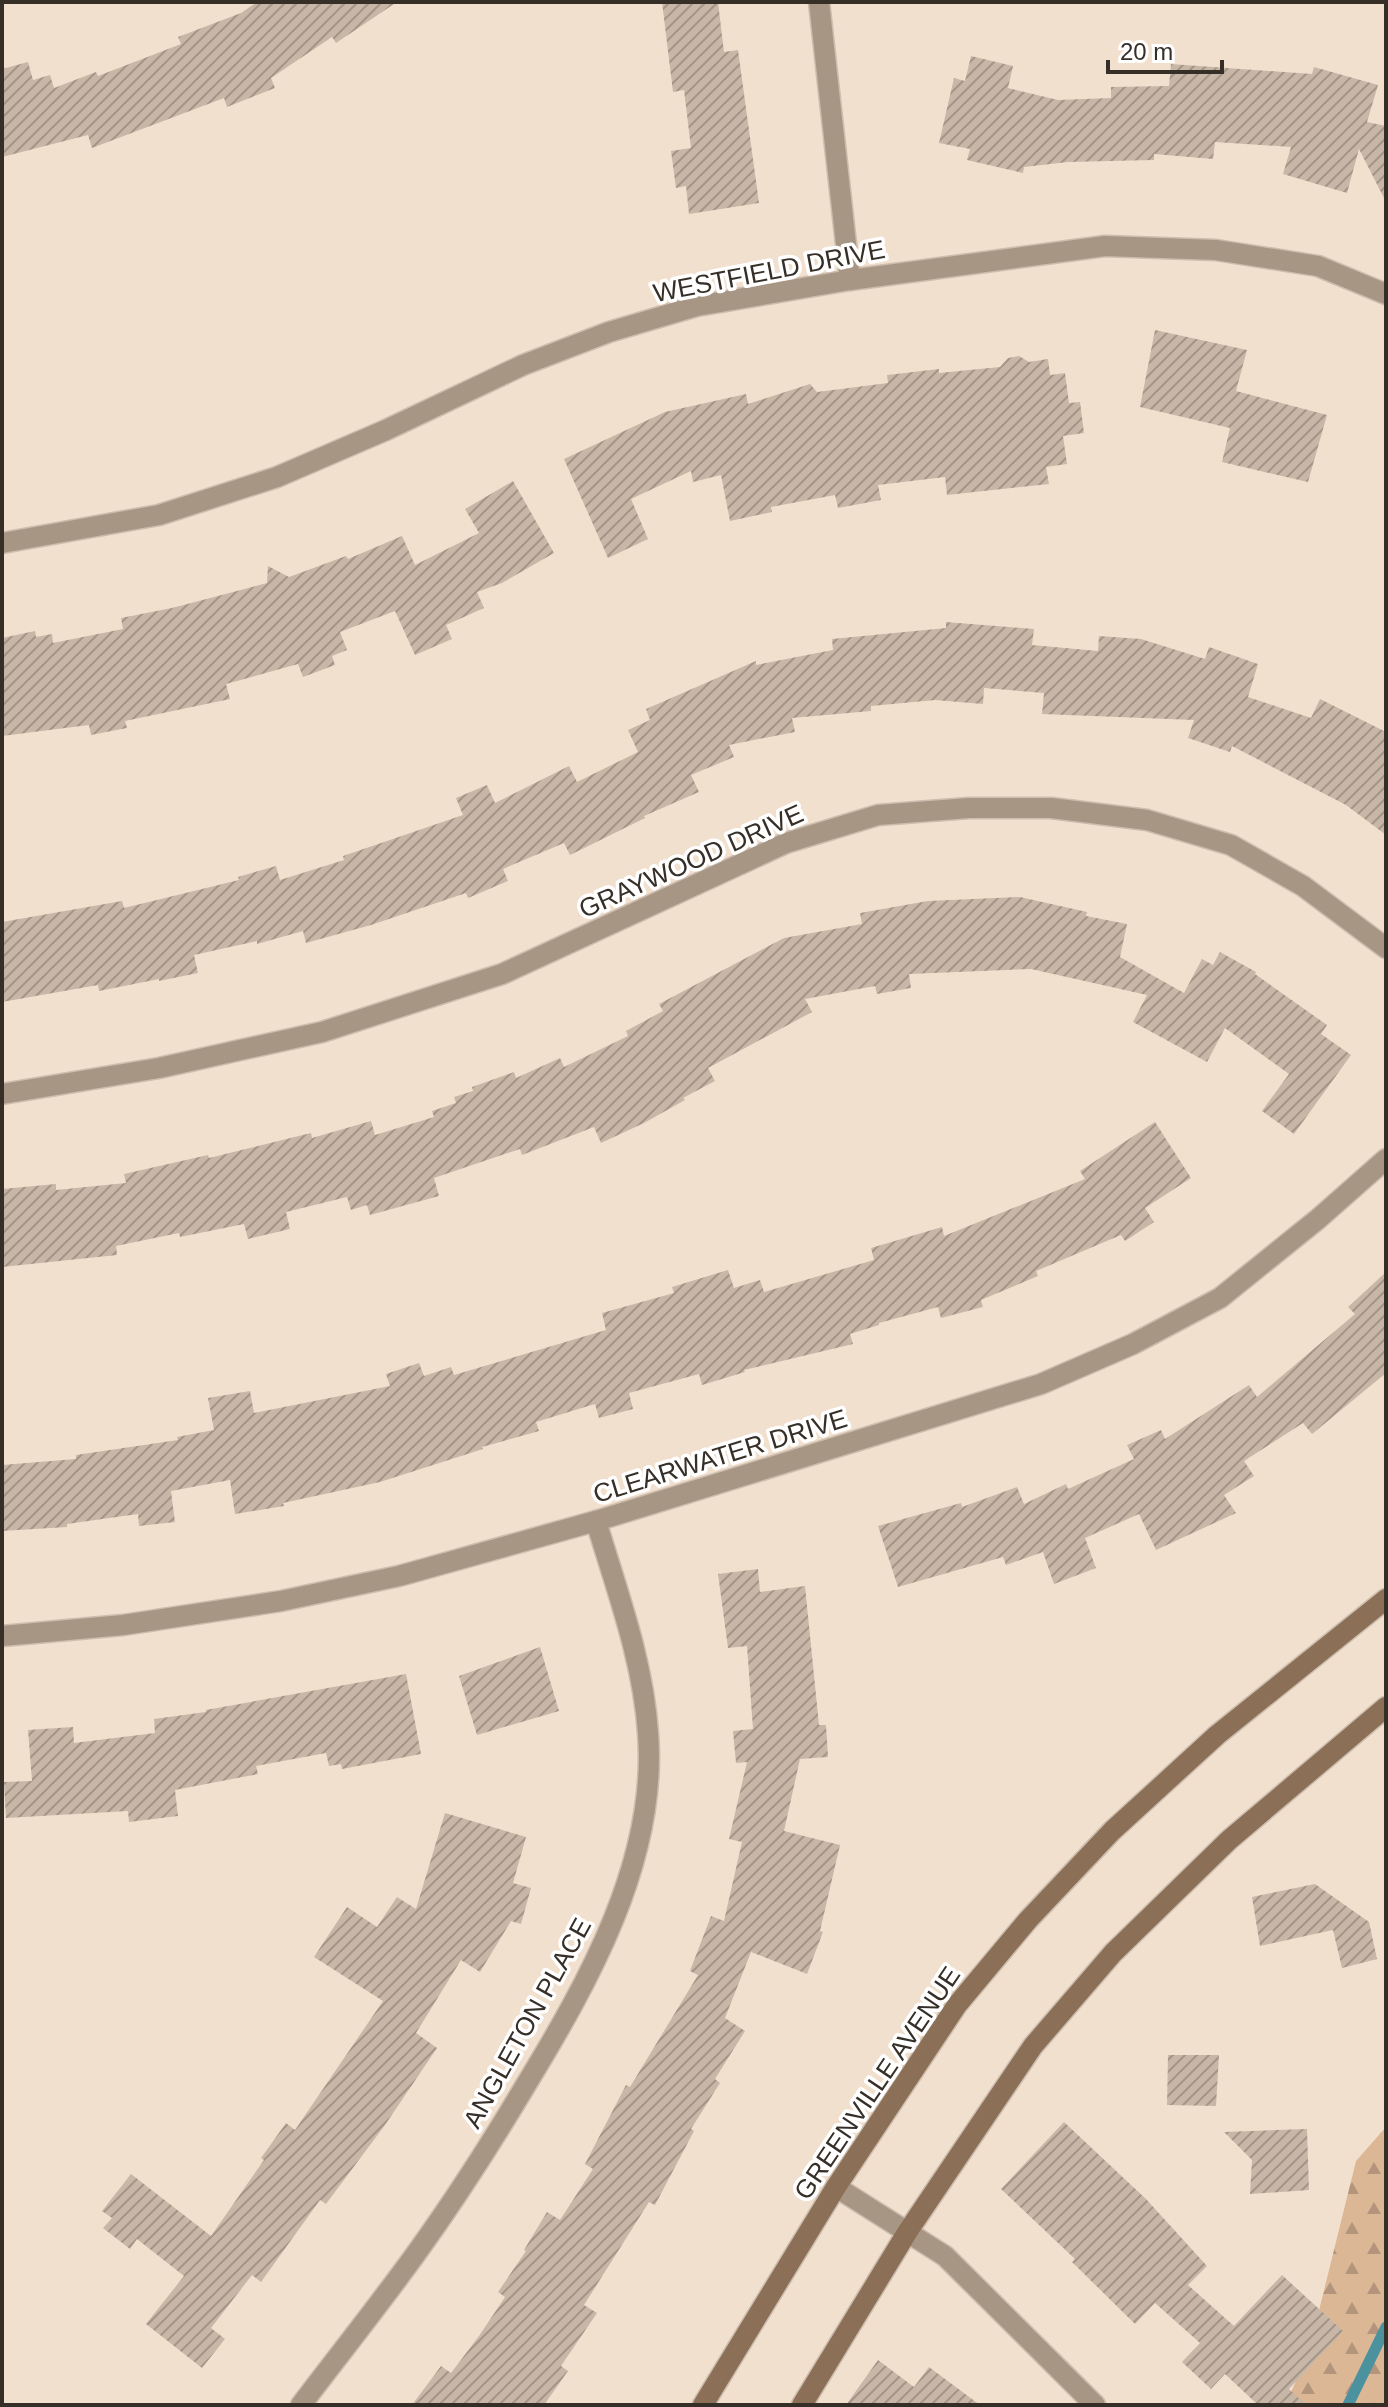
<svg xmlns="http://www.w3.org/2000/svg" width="1388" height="2407" font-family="Arial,sans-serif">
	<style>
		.forest { fill: url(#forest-firs) }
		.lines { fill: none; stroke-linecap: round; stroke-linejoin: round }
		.stream { stroke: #4b929e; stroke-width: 11 }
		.building { fill: url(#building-hatch) }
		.minor-casing { stroke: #ccbdae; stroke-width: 23 }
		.secondary-casing { stroke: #ccbdae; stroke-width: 23 }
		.minor { stroke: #a89685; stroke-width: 20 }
		.secondary { stroke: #8b7057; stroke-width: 20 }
		.labels { text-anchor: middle; stroke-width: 7; stroke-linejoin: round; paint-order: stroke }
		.street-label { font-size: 26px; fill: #362f28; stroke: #fff }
	</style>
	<defs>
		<pattern id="forest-firs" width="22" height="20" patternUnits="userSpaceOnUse" patternTransform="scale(2)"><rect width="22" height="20" fill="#dbb796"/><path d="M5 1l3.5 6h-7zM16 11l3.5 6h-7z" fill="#b2957a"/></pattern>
		<pattern id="building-hatch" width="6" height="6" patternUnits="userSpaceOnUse" patternTransform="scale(2)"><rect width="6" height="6" fill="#c8b7a7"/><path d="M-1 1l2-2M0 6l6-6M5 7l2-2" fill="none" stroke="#a39588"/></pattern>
	</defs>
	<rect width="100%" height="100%" fill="#f2e0cf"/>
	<!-- forest -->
	<polygon class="forest" points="1386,2127 1386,2405 1285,2405 1308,2355 1356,2161"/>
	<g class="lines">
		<!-- stream -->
		<polyline class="stream" points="1348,2405 1386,2327"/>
	</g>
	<!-- building -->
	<g class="building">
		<polygon points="257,2 397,2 336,43 332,37 271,78 275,88 227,107 224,98 92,148 88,135 2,157 2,69 28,62 33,80 50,75 54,88 96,72 98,76 181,44 178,37 241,13"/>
		<polygon points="662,2 718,2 724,52 738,50 759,203 689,214 686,186 676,188 671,151 691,148 684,90 673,92"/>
		<polygon points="971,56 1013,66 1008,88 1058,100 1111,98 1111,87 1169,86 1171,64 1312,74 1314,67 1378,85 1367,122 1386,126 1386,202 1359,149 1347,193 1283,174 1291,147 1215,142 1213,159 1154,154 1154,160 1068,162 1024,167 1023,173 967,160 970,149 939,143 954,78 965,81"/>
		<polygon points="1155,330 1247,350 1236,391 1327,415 1308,482 1222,462 1230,428 1140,407"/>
		<polygon points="1019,356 1029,362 1048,359 1050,375 1065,373 1069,403 1080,402 1084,433 1063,436 1067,464 1046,467 1049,484 947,495 945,477 878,485 881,500 838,508 835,495 771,507 772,512 730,521 721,475 693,482 691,471 631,499 648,539 608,558 564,459 665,412 746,394 748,404 810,384 817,392 888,383 887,375 939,369 939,373 1000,367 1008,358"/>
		<polygon points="513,481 554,553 502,583 477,592 484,608 446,625 452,639 415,655 395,611 340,632 347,650 332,656 335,665 303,677 298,664 226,684 230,699 125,721 127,728 91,735 89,725 2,736 2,638 35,631 36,637 52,634 53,643 123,629 121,618 172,608 267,583 268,566 289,577 346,556 348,559 402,536 415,565 479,533 465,509"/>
		<polygon points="946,622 1034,629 1032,645 1098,651 1099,636 1141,639 1205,659 1209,647 1258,664 1248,697 1311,718 1320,699 1386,732 1386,835 1346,805 1232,746 1230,752 1188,738 1194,720 1042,714 1044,693 984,688 983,704 935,700 871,706 871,711 792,718 795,732 729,745 734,757 691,775 699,792 644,816 645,818 570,855 564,843 503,869 508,881 468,898 466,893 371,925 306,943 303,931 257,944 257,941 194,955 198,973 159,981 159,979 99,991 98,985 2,1002 2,922 122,901 124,908 239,880 238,877 276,866 280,880 344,860 343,856 463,815 456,798 487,785 495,803 569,766 577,782 638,752 628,730 650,720 646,709 756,661 756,665 833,650 832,639 946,628"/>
		<polygon points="1020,897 1087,912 1086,916 1127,924 1120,957 1184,993 1202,959 1213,965 1220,952 1256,972 1255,974 1327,1025 1321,1034 1351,1055 1294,1134 1262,1111 1289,1074 1225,1028 1207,1062 1133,1022 1147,995 1031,969 909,974 911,988 877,994 875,986 805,999 812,1012 708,1068 715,1081 683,1098 685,1100 644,1123 601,1143 594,1127 522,1155 520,1149 434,1178 439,1196 370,1215 367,1205 351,1210 347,1197 286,1212 290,1229 248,1239 244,1224 180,1237 179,1233 116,1246 117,1255 2,1267 2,1189 56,1184 56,1190 126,1183 124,1174 208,1155 209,1158 311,1133 312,1138 371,1121 375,1135 434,1117 432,1111 456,1103 454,1097 473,1091 472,1087 514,1072 516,1078 560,1058 564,1067 628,1036 626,1031 663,1011 659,1004 784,938 862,924 860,913 928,901"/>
		<polygon points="1155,1122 1191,1178 1145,1208 1154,1222 1125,1241 1121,1235 1036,1271 1038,1276 981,1300 983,1307 941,1318 938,1307 879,1323 879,1325 850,1334 853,1344 744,1370 745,1372 702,1385 699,1374 629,1393 633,1409 599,1418 595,1404 536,1422 539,1431 482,1447 483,1449 380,1482 283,1503 284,1506 235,1514 230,1480 171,1491 175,1522 139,1526 138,1514 67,1524 67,1527 2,1531 2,1465 76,1459 76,1455 178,1440 177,1437 214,1430 208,1398 250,1391 254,1413 390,1386 386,1374 419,1363 424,1376 451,1367 454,1375 606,1330 602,1313 674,1293 672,1287 728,1270 734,1288 760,1280 764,1292 874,1260 871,1248 942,1227 944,1236 1085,1179 1080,1171"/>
		<polygon points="1386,1272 1386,1373 1312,1434 1303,1423 1244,1461 1254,1476 1224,1495 1236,1513 1156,1550 1139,1514 1085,1538 1096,1568 1054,1584 1043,1552 1006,1565 1003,1557 898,1587 878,1526 961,1503 962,1507 1017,1487 1024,1504 1066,1484 1068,1489 1134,1459 1127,1445 1161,1430 1165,1439 1249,1385 1257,1397 1355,1314 1348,1307"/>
		<polygon points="758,1569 760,1592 805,1586 819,1725 826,1725 828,1757 800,1759 784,1831 840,1845 820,1931 823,1932 807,1974 751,1952 725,2018 745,2031 715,2079 720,2083 691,2129 694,2131 655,2205 649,2202 584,2305 597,2313 561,2366 568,2371 544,2405 412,2405 441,2366 451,2373 479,2336 505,2297 498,2292 526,2251 524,2250 547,2212 560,2220 593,2169 585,2164 626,2085 630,2087 698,1975 690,1971 711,1916 724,1921 742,1842 729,1839 747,1762 736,1763 733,1731 753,1729 747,1646 728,1648 718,1574"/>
		<polygon points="540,1647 559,1711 477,1735 459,1676"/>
		<polygon points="406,1674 421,1754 342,1769 341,1764 329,1766 326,1753 256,1766 258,1774 175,1790 178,1816 129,1822 128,1811 6,1818 4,1782 32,1781 28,1730 73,1727 74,1743 155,1733 154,1719 206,1712 206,1710"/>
		<polygon points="445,1813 526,1837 513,1883 531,1888 521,1924 511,1921 480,1972 461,1960 416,2033 437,2048 385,2125 326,2204 320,2200 261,2282 252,2275 211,2328 225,2339 202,2368 146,2324 184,2276 137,2239 130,2249 103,2228 112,2218 102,2211 131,2174 211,2236 264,2160 261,2158 286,2123 295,2130 383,2001 314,1957 347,1907 377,1927 397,1897 416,1909"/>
		<polygon points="1315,1884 1369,1922 1377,1959 1342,1968 1333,1930 1260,1946 1252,1897"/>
		<polygon points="1168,2055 1219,2055 1216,2106 1167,2105"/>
		<polygon points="1064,2122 1146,2199 1207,2266 1188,2285 1234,2326 1282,2275 1343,2331 1289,2389 1306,2405 1258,2405 1225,2374 1211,2389 1182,2362 1200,2343 1155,2303 1135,2324 1072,2262 1075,2259 1001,2189"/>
		<polygon points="1307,2129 1309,2190 1250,2194 1252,2160 1224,2132"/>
		<polygon points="878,2360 914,2387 929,2367 980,2405 846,2405"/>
	</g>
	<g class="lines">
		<defs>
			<g id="minor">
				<polyline points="819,2 850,280"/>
				<polyline points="2,543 159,515 277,477 386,430 523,365 609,332 697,306 850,280 1105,246 1216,250 1318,266 1386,294"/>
				<polyline points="2,1094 159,1068 322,1032 502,974 786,843 878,815 969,808 1051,808 1147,820 1231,845 1303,886 1386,948"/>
				<polyline points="2,1636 123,1625 281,1601 399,1576 596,1521 1041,1384 1133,1344 1220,1298 1318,1219 1386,1159"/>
				<polyline points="836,2187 945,2256 1095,2405"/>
				<path d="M301,2405C339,2355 378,2306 415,2255C454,2201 490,2145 524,2088C588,1983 658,1860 648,1733C643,1660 617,1591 596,1521"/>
			</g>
			<g id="secondary">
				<polyline points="703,2405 836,2187 957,2005 1028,1920 1112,1831 1217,1735 1386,1599"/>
				<polyline points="802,2405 908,2231 1033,2046 1113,1953 1229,1840 1386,1707"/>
			</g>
		</defs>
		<!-- minor casing -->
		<use href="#minor" class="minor-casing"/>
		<!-- secondary casing -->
		<use href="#secondary" class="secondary-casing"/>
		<!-- minor -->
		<use href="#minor" class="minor"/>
		<!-- secondary -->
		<use href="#secondary" class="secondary"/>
	</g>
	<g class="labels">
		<!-- street labels -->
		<g class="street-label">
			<text transform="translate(769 271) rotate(-11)" y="9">WESTFIELD DRIVE</text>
			<text transform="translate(691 861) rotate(-24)" y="9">GRAYWOOD DRIVE</text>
			<text transform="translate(720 1456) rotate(-17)" y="9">CLEARWATER DRIVE</text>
			<text transform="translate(527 2023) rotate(-61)" y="9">ANGLETON PLACE</text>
			<text transform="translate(877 2083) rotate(-56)" y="9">GREENVILLE AVENUE</text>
		</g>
	</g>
	<!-- border -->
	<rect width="1388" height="2407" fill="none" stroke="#362f28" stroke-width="8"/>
	<!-- scale -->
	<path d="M1108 60v12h114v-12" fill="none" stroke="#362f28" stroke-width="4"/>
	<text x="1120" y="60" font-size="24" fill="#362f28" stroke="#ffffff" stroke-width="6" paint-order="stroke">20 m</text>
</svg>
